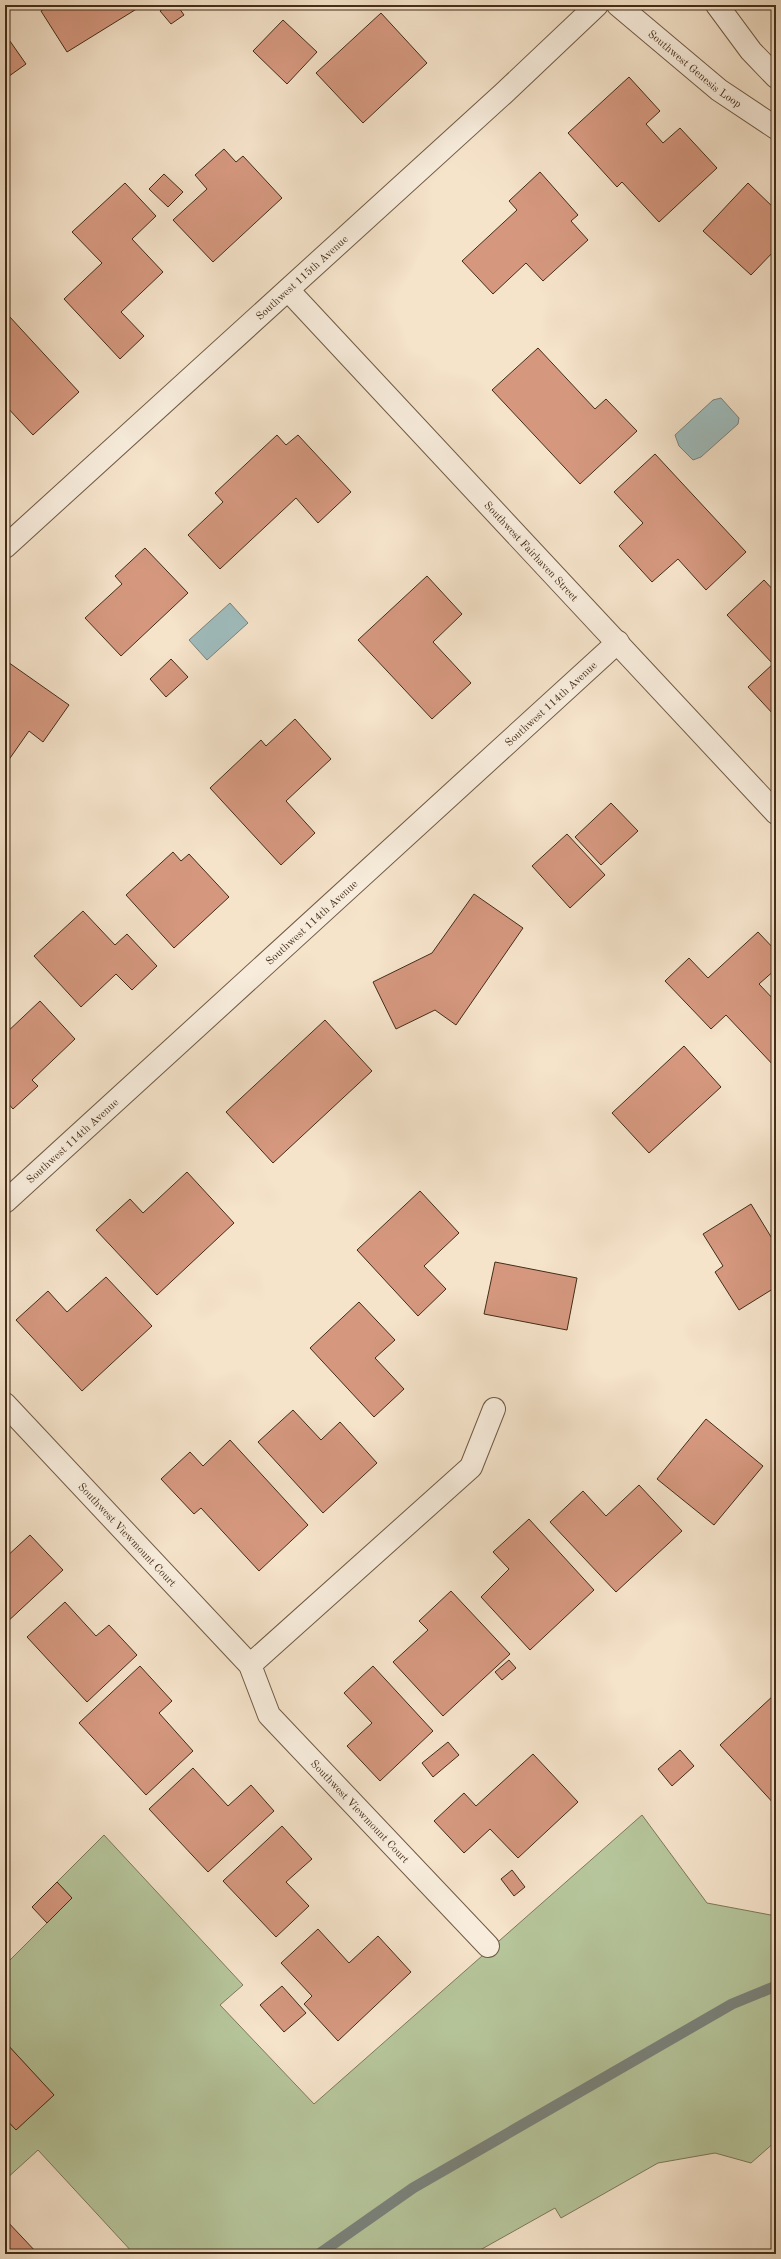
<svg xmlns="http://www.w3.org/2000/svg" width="781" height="2259" font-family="'Old Standard TT',serif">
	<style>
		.green { fill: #b6c59b; stroke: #7c795a }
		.water { fill: #9fbdbe; stroke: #7a837c }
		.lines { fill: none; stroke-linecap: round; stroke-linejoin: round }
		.stream { stroke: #7a837c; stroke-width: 11 }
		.building { fill: #d5987f; stroke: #432d18 }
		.minor-casing { stroke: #705a44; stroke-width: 24 }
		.minor { stroke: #f8eddd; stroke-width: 22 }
		.labels { text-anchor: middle; stroke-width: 3; stroke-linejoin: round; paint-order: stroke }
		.street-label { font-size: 11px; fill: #432d18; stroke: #f8eddd }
	</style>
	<rect width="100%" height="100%" fill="#f5e3ca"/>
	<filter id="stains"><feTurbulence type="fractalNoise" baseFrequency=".005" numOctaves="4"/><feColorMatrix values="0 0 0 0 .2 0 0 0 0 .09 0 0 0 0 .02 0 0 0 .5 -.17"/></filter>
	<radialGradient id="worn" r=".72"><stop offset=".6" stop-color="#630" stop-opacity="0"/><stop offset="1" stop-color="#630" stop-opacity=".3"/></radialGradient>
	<!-- green -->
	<polygon class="green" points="642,1815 707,1903 776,1916 776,2141 751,2163 715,2153 658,2163 561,2218 555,2208 473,2254 134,2254 38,2150 5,2180 5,2127 9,2123 16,2130 54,2095 5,2042 5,1965 72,1898 57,1882 104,1835 243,1985 220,2005 314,2104"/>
	<!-- water -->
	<g class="water">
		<polygon points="721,398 739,418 738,424 701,457 693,460 679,446 675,435 713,400"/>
		<polygon points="230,603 248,623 207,660 189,640"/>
	</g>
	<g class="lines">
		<!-- stream -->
		<polyline class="stream" points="319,2254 413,2188 732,2004 776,1986"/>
	</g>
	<!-- building -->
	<g class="building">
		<polygon points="50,5 143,5 67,52 41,11"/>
		<polygon points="168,5 177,5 184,15 171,24 160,11"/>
		<polygon points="381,13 427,63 363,123 316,73"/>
		<polygon points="283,20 317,52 287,84 253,51"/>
		<polygon points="5,34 26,64 5,79"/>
		<polygon points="629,77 660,111 646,124 663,143 680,128 717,168 659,222 622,182 617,187 568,133"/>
		<polygon points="224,149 236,162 243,156 282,198 213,262 173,220 207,189 195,175"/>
		<polygon points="540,172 578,215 571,221 588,240 543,281 526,263 493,294 462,261 517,210 509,201"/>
		<polygon points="164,174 183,192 168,207 149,189"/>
		<polygon points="125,183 156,216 132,239 163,272 121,312 144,336 120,359 64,299 102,263 72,232"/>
		<polygon points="748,183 776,210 776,249 751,275 703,231"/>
		<polygon points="9,316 79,392 33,435 5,405 5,319"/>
		<polygon points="538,348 595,409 606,399 637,431 580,484 492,390"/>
		<polygon points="277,435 286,445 298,435 351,492 318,523 296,498 220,569 188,535 223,502 215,493"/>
		<polygon points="655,454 746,552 706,590 678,559 652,582 619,546 643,523 614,492"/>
		<polygon points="145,548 188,593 121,656 85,618 122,584 115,576"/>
		<polygon points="427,576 462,614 433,642 471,683 432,719 358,640"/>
		<polygon points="764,580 776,593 776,713 774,715 748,687 773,664 727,615"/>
		<polygon points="171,659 188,677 166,697 150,679"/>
		<polygon points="5,660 69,705 43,742 29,731 8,761 5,759"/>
		<polygon points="295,719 331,759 286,801 315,833 281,865 210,788 261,740 266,746"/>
		<polygon points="611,803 638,831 601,865 575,837"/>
		<polygon points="567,834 605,875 570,908 532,866"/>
		<polygon points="173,852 181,861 189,854 229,897 174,948 126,895"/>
		<polygon points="474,894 523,928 456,1025 435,1010 396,1029 373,982 432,953"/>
		<polygon points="83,911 115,945 127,934 157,966 132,990 116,974 81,1007 34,956"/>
		<polygon points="758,932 776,951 776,969 759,984 776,1002 776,1068 726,1015 711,1029 665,981 689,958 708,978"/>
		<polygon points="40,1001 75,1039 32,1080 38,1086 13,1109 5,1100 5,1034"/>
		<polygon points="325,1020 372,1071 273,1163 226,1112"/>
		<polygon points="684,1046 721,1087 649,1153 612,1113"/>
		<polygon points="187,1172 234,1223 157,1295 96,1230 130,1199 143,1213"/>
		<polygon points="420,1191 459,1233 424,1266 446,1289 418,1316 357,1250"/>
		<polygon points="751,1204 776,1245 776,1287 739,1310 715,1272 723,1266 703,1234"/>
		<polygon points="495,1262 577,1278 567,1330 484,1314"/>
		<polygon points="106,1277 152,1326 82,1391 16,1320 48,1291 67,1312"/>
		<polygon points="359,1302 395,1340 375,1358 404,1389 374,1417 310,1348"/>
		<polygon points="293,1410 321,1440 340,1422 377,1463 323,1513 258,1442"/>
		<polygon points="706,1419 763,1466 714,1525 657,1479"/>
		<polygon points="230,1440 308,1525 259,1571 201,1508 194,1514 161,1479 190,1452 203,1466"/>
		<polygon points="639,1485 682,1531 616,1592 550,1522 583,1491 606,1516"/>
		<polygon points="529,1519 594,1590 530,1650 481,1597 509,1569 493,1552"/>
		<polygon points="30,1535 63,1570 5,1624 5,1558"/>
		<polygon points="451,1591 510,1654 443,1716 393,1662 428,1630 419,1621"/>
		<polygon points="65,1602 96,1636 109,1625 137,1655 87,1702 27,1637"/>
		<polygon points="509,1660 516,1668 502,1680 495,1672"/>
		<polygon points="140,1666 172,1701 159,1713 193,1751 146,1795 79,1723"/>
		<polygon points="373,1666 433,1731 380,1781 347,1746 372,1723 344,1693"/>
		<polygon points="774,1695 776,1697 776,1806 720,1745"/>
		<polygon points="448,1742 459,1755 433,1777 422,1763"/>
		<polygon points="680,1750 694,1766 672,1786 658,1769"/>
		<polygon points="533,1754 578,1802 518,1858 490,1829 464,1853 434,1821 464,1793 476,1806"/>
		<polygon points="193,1768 228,1806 251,1785 274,1811 208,1872 149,1809"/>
		<polygon points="282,1826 312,1859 286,1882 309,1906 276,1937 223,1881"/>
		<polygon points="512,1870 525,1887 514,1896 501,1879"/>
		<polygon points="57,1882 72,1898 47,1923 32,1907"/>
		<polygon points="318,1929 349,1963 378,1936 411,1972 338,2041 304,2004 312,1996 281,1963"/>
		<polygon points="282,1986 306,2013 284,2032 260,2005"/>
		<polygon points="5,2042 54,2095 16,2130 5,2118"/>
		<polygon points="5,2219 38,2254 5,2254"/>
	</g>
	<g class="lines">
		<defs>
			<g id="minor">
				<path id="s1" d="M618,5L719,90L776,128"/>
				<polyline points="717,5 751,51 776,77"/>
				<path id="s2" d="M288,290L776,813"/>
				<path id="s3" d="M5,547L503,94L597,5"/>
				<path id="s4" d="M5,1202L618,642"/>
				<path id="s5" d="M5,1404L250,1665L269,1715L488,1946"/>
				<polyline points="250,1665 471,1467 494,1409"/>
			</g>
		</defs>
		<!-- minor casing -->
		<use href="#minor" class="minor-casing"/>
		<!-- minor -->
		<use href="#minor" class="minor"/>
	</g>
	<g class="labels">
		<!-- street labels -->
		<g class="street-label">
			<text dy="4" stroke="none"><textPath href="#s1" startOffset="100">Southwest Genesis Loop</textPath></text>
			<text dy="4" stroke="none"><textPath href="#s3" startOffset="401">Southwest 115th Avenue</textPath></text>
			<text dy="4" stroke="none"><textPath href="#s2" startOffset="357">Southwest Fairhaven Street</textPath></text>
			<text dy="4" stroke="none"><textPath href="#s4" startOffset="739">Southwest 114th Avenue</textPath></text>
			<text dy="4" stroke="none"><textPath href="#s4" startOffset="415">Southwest 114th Avenue</textPath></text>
			<text dy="4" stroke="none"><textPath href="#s4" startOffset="91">Southwest 114th Avenue</textPath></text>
			<text dy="4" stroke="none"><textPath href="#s5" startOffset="179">Southwest Viewmount Court</textPath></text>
			<text dy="4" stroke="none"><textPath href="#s5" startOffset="544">Southwest Viewmount Court</textPath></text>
		</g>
	</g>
	<!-- margin -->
	<rect width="781" height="2259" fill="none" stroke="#f5e3ca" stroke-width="20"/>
	<rect x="6" y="6" width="769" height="2247" fill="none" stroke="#432d18" stroke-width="2"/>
	<rect x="10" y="10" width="761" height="2239" fill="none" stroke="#432d18"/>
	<rect width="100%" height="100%" filter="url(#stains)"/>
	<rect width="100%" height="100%" fill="url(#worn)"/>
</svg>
